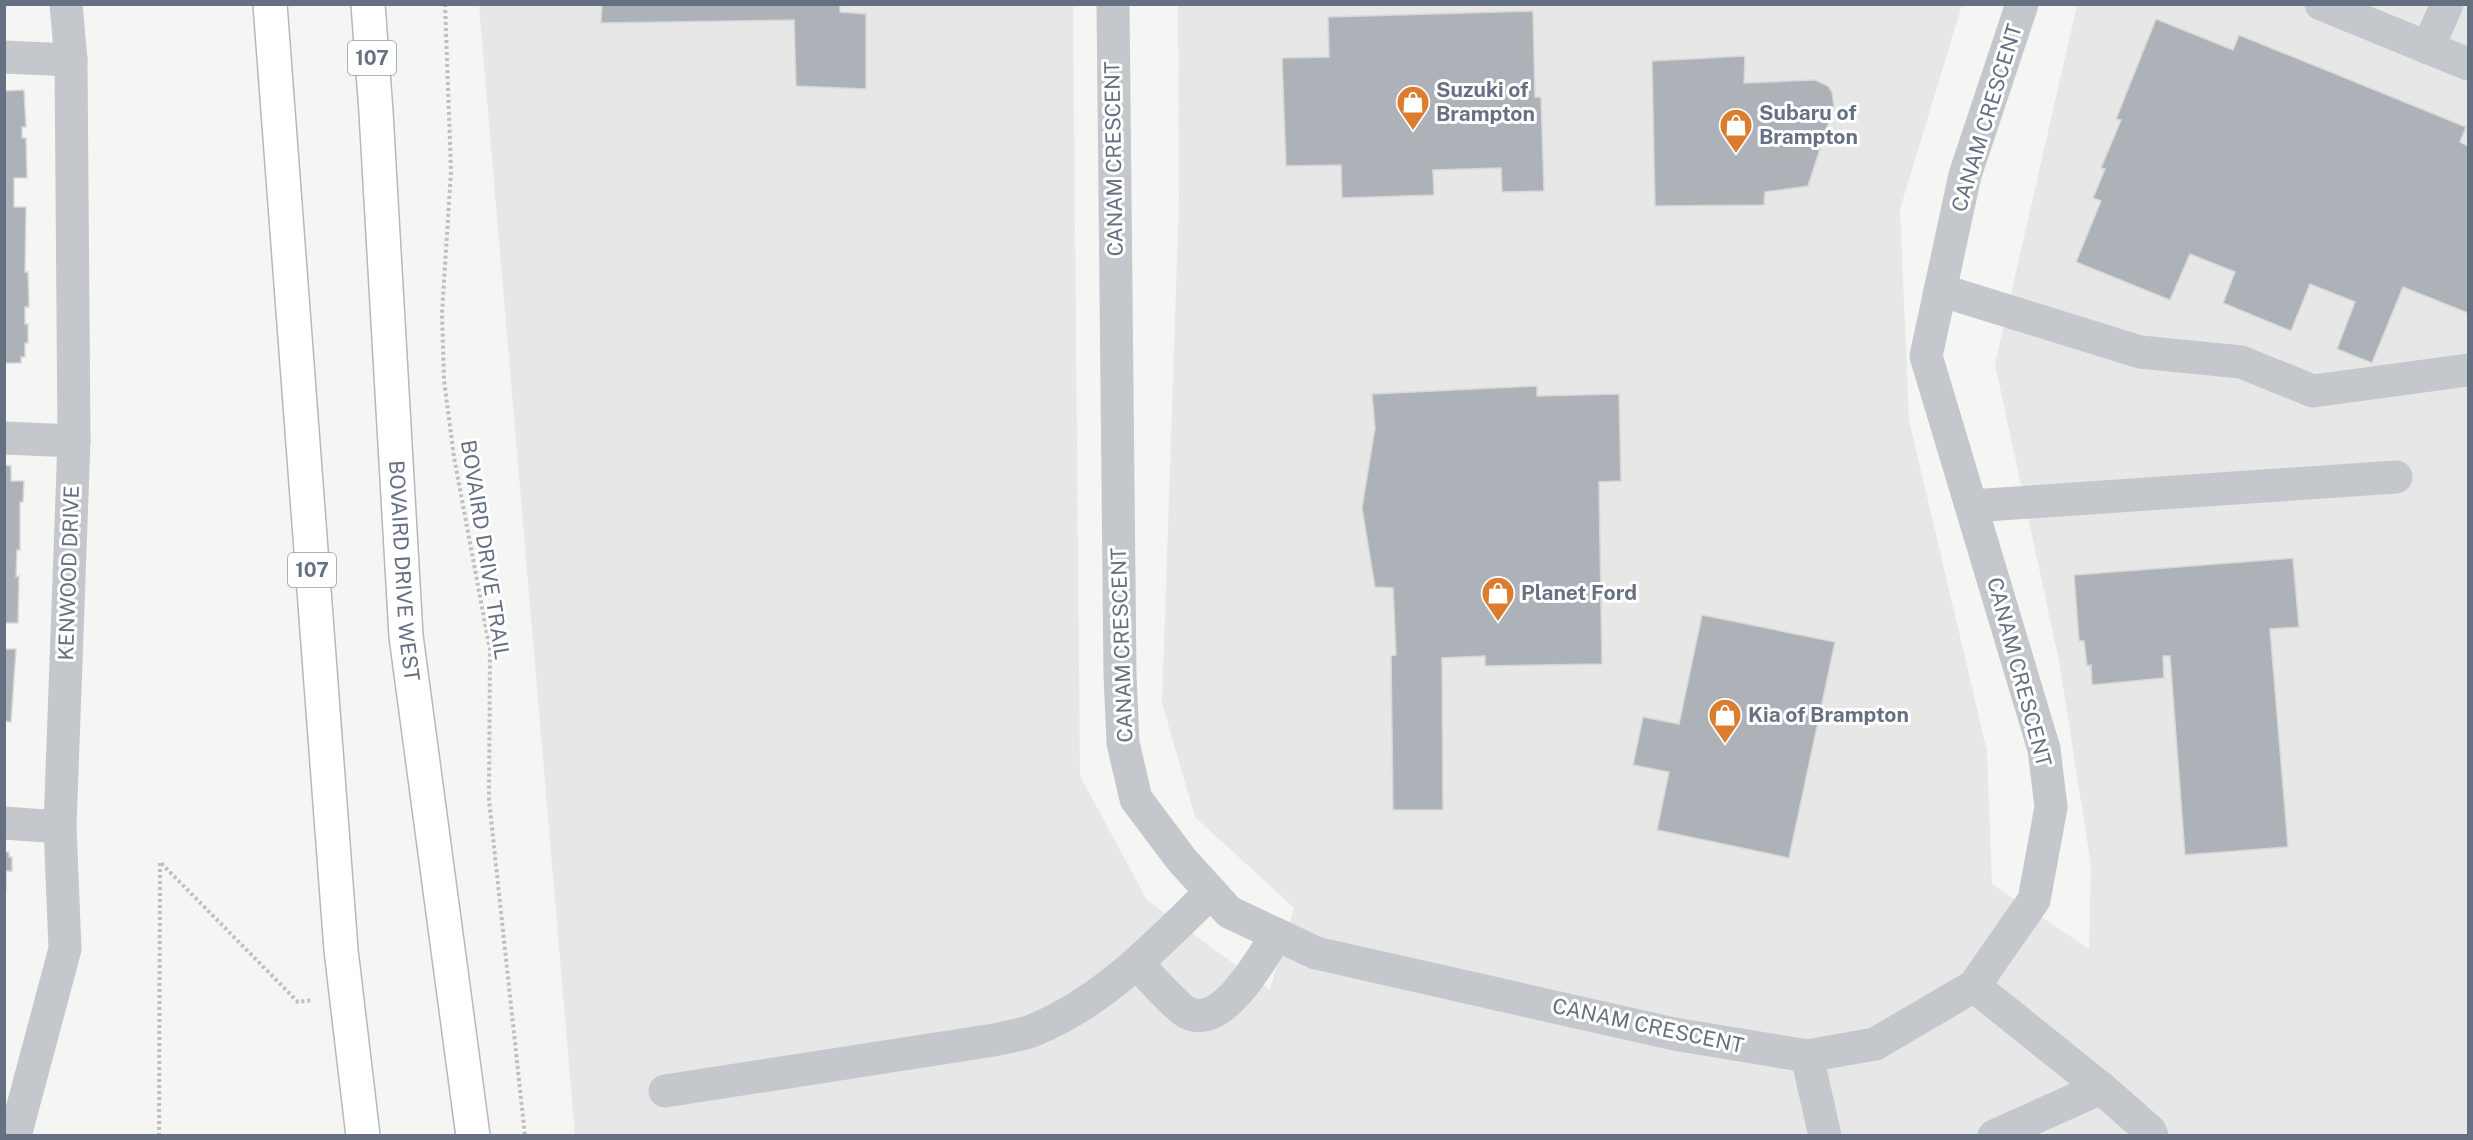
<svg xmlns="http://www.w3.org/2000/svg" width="2473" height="1140" font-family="'Public Sans',sans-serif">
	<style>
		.built { fill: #e6e7e6 }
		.building { fill: #adb2b9; stroke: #d7d8d6; stroke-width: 1.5 }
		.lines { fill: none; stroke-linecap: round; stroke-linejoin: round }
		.major-casing { stroke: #b5b8bd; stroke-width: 36 }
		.path { stroke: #bebfc2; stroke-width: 4; stroke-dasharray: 3 3; stroke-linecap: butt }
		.minor { stroke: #c4c7cb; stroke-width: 33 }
		.major { stroke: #fff; stroke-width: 33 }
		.labels { text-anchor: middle; stroke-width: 6; stroke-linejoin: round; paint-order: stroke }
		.shield { fill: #fff; stroke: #949ba8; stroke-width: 1.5 }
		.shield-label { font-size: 20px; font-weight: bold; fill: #667083 }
		.poi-label { font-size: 21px; font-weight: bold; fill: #667083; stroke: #fff; text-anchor: start }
		.street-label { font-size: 21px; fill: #667083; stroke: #fff }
	</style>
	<rect width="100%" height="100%" fill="#f5f6f3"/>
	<!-- built -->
	<polygon class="built" points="479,5 1073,5 1080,776 1147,900 1270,990 1294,908 1195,817 1162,703 1179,201 1178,5 1962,5 1900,209 1909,420 1987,751 1992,884 2089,949 2091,865 2059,661 1995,364 2077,5 2468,5 2468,1135 575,1135"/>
	<!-- building -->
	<g class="building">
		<polygon points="602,4 840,4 840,12 866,14 866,89 796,86 794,20 601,23"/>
		<polygon points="1533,11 1535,97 1541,97 1544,191 1502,192 1501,168 1433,170 1434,195 1342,198 1341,165 1286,166 1282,58 1329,57 1328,17"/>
		<polygon points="2156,19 2233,50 2239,35 2466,127 2460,142 2468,146 2468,313 2403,287 2372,363 2337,349 2355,302 2310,284 2291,331 2223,303 2235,272 2190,254 2170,300 2076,262 2101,201 2093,198 2105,169 2101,168 2121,120 2116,119"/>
		<polygon points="1745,56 1744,83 1815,80 1828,86 1832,92 1834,106 1808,186 1765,192 1764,205 1655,206 1652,61"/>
		<polygon points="24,90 26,127 22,127 22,138 26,138 27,178 14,178 14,207 26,207 25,272 28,272 29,307 25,307 25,324 28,324 28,343 25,343 25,357 21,357 21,363 4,363 4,91"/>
		<polygon points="1537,386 1537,396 1619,394 1621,481 1599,482 1602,664 1485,666 1485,656 1442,658 1443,810 1393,810 1391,656 1396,655 1393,588 1375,587 1362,508 1375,428 1372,394"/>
		<polygon points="4,465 11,466 11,481 24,481 23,502 20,502 20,550 17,550 16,577 19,576 18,623 5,623 5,649 16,649 11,722 4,721"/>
		<polygon points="2293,558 2299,627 2270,629 2288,847 2185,855 2170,656 2163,656 2164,678 2092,685 2091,665 2087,666 2084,641 2079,641 2074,575"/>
		<polygon points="1702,615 1835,642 1789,858 1657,830 1669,772 1633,765 1643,717 1679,724"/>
		<polygon points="4,852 9,852 9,857 12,857 12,871 6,871 6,891"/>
	</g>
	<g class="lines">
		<defs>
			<g id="major">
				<polyline points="270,4 341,950 363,1136"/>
				<path id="s1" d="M368,4L376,112L406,636L473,1136"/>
			</g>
		</defs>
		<!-- major casing -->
		<use href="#major" class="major-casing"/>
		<!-- path -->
		<g class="path">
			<polyline points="445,4 451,171 442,313 444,380 454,457 490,650 489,800 525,1136"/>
			<polyline points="159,1136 160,862 298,1002 312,1000"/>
		</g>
		<!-- minor -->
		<g class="minor">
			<polyline points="1113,4 1120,675 1123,743 1136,799 1181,859 1229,912 1316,953 1674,1034 1807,1056 1875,1044 1974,986 2034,900 2051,807 2044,749 1926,356 1965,175 2022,4"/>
			<polyline points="2321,4 2468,64"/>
			<polyline points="2428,48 2447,4"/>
			<polyline points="4,57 71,60"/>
			<polyline points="1940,290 2140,352 2241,362 2313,391 2468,370"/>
			<polyline points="4,438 74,441"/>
			<polyline points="1972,506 2396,477"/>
			<polyline points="4,823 60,827"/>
			<path d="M1137,964C1149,975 1173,1004 1186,1012C1222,1033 1261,958 1277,935"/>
			<polyline points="1974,986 2101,1088 1994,1136"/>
			<polyline points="1807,1056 1825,1136"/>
			<polyline points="2101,1088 2150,1131 2152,1136"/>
			<path d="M665,1091L994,1040C1007,1037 1022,1035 1034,1030C1105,1001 1157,944 1211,892"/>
			<polyline points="15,1136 65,949 60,827 74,441 71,60 66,4"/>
		</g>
		<!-- major -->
		<use href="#major" class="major"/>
	</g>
	<!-- icons -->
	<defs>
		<symbol id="shop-pin" viewBox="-11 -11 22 30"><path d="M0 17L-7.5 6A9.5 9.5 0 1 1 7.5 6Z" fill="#db7c2e" stroke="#fff"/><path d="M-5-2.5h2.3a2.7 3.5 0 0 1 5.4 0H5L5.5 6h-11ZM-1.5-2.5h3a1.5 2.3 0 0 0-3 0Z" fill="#fff"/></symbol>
	</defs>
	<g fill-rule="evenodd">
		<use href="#shop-pin" x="1394" y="83" width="38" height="52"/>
		<use href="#shop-pin" x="1717" y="106" width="38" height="52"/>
		<use href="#shop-pin" x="1479" y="574" width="38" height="52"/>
		<use href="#shop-pin" x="1706" y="696" width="38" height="52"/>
	</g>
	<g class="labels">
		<!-- shield labels -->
		<g class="shield">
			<rect x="348" y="41" width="48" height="34" rx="4.5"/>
			<rect x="288" y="553" width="48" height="34" rx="4.5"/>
		</g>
		<g class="shield-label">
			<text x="372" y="65">107</text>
			<text x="312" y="577">107</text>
		</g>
		<!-- poi labels -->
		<g class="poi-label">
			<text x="1436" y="97">Suzuki of<tspan x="1436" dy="24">Brampton</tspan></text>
			<text x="1759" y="120">Subaru of<tspan x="1759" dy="24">Brampton</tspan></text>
			<text x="1521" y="600">Planet Ford</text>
			<text x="1748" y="722">Kia of Brampton</text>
		</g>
		<!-- street labels -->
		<g class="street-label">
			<text transform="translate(1987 118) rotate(-73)" y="7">CANAM CRESCENT</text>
			<text transform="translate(1114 159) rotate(-91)" y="7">CANAM CRESCENT</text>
			<text transform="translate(485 550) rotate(81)" y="7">BOVAIRD DRIVE TRAIL</text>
			<text dy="7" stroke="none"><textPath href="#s1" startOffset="568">BOVAIRD DRIVE WEST</textPath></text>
			<text transform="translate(69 573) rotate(-88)" y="7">KENWOOD DRIVE</text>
			<text transform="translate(1122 645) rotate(-92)" y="7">CANAM CRESCENT</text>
			<text transform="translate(2019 672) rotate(75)" y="7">CANAM CRESCENT</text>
			<text transform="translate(1648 1026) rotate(12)" y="7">CANAM CRESCENT</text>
		</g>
	</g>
	<!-- border -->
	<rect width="2473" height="1140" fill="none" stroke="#667083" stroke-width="12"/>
</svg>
